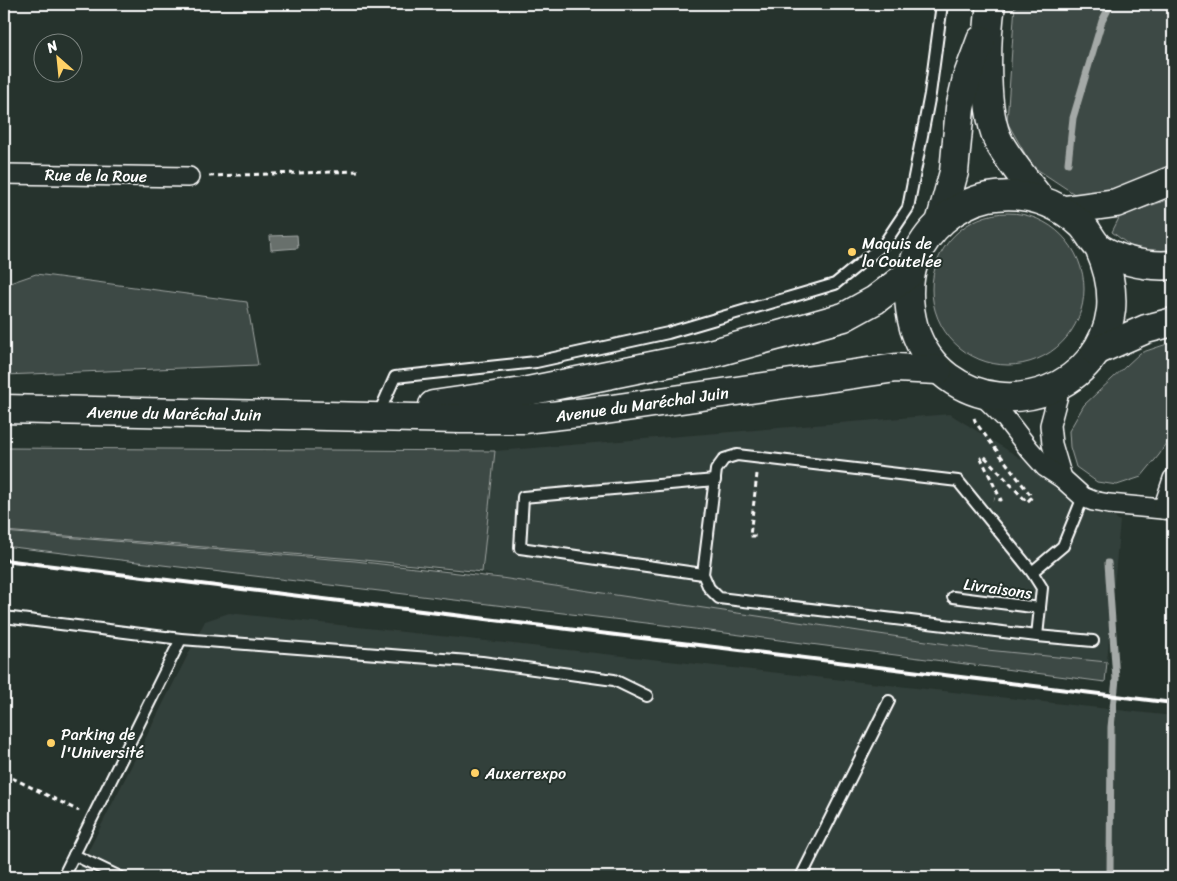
<svg xmlns="http://www.w3.org/2000/svg" width="1177" height="881" font-family="Sriracha,sans-serif">
	<style>
		.built { fill: #333f3a }
		.green { fill: #3e4944; stroke: #9ea4a2 }
		.water { fill: #67706c; stroke: #a4a9a7 }
		.lines { fill: none; stroke-linecap: round; stroke-linejoin: round }
		.stream { stroke: #a4a9a7; stroke-width: 7 }
		.lane-casing { stroke: #fff; stroke-width: 14 }
		.street-casing { stroke: #fff; stroke-width: 22 }
		.primary-casing { stroke: #fff; stroke-width: 31 }
		.path { stroke: #fff; stroke-width: 3; stroke-dasharray: 5 4; stroke-linecap: butt }
		.lane { stroke: #26332d; stroke-width: 10 }
		.street { stroke: #26332d; stroke-width: 19 }
		.primary { stroke: #26332d; stroke-width: 28 }
		.rail { stroke: #fff; stroke-width: 4 }
		.poi-dot { fill: #ffd166; stroke: #26332d; stroke-width: 2 }
		.labels { text-anchor: middle; stroke-width: 4; stroke-linejoin: round; paint-order: stroke }
		.street-label { font-size: 16px; fill: #fff; stroke: #26332d }
		.poi-label { font-size: 16px; fill: #fff; stroke: #26332d; text-anchor: start }
	</style>
	<rect width="100%" height="100%" fill="#26332d"/>
	<filter id="ink" filterUnits="userSpaceOnUse"><feTurbulence type="fractalNoise" baseFrequency=".02" numOctaves="2"/><feDisplacementMap in="SourceGraphic" scale="10" xChannelSelector="R" yChannelSelector="G"/><feConvolveMatrix kernelMatrix="1 2 1 2 8 2 1 2 1" color-interpolation-filters="sRGB"/></filter>
	<g filter="url(#ink)">
		<!-- built -->
		<g class="built">
			<polygon points="950,414 1120,521 1107,662 987,650 501,578 482,572 495,451"/>
			<polygon points="229,613 1173,716 1173,877 75,877 205,621"/>
		</g>
		<!-- green -->
		<g class="green">
			<polygon points="1015,4 1173,4 1173,169 1107,193 1079,197 1032,166 1007,122"/>
			<polygon points="1173,198 1173,252 1138,252 1112,232 1120,216"/>
			<circle cx="1008" cy="289" r="76"/>
			<polygon points="36,274 247,302 258,365 4,375 4,285"/>
			<polygon points="1173,342 1173,434 1159,455 1141,477 1117,485 1097,482 1076,467 1070,447 1069,431 1084,405 1140,353"/>
			<polygon points="4,448 495,451 482,572 354,559 4,531"/>
			<polygon points="4,532 355,561 501,578 987,650 1107,662 1105,682 663,625 4,546"/>
		</g>
		<!-- water -->
		<polygon class="water" points="297,235 298,248 271,250 270,236"/>
		<g class="lines">
			<!-- stream -->
			<g class="stream">
				<polyline points="1068,163 1073,118 1102,21 1111,4"/>
				<polyline points="1108,563 1116,679 1111,727 1110,877"/>
			</g>
			<defs>
				<g id="lane">
					<polyline points="379,413 395,377 536,362 668,333 835,284 884,244 908,208 930,94 942,4"/>
					<polyline points="1032,572 1063,546 1083,497"/>
					<polyline points="703,574 520,548 523,497 715,480"/>
					<polyline points="953,597 1040,608"/>
					<polyline points="4,617 181,639 482,662 614,680 647,696"/>
					<polyline points="1037,636 1042,588 1032,572 958,481 737,455 724,459 716,470 703,574 709,588 719,598 1037,636 1093,641"/>
					<polyline points="74,855 120,877"/>
					<polyline points="63,877 181,639"/>
					<polyline points="801,877 889,701"/>
				</g>
				<g id="street">
					<polyline points="4,174 189,177"/>
					<polyline points="1061,384 1050,425 1052,444 1062,478"/>
					<polyline points="982,395 1005,418 1029,449 1045,467 1062,478 1083,497 1093,501 1109,504 1173,510"/>
					<polyline points="1163,509 1173,479"/>
				</g>
				<g id="primary">
					<path d="M991,4C986,38 983,114 1000,144C1011,163 1026,181 1040,199"/>
					<polyline points="1064,210 1116,203 1173,180"/>
					<polyline points="940,223 954,172 960,108 967,78 981,40"/>
					<path d="M1099,248C1108,268 1113,288 1111,310C1101,388 1009,422 948,377C932,365 920,347 914,328C908,306 906,285 914,262C925,231 955,204 988,197C1023,191 1056,201 1082,225C1089,232 1093,244 1101,249C1123,262 1148,267 1173,265"/>
					<polyline points="1096,351 1146,329 1173,322"/>
					<polyline points="433,405 523,392 706,355 783,334 844,317 875,300 910,273"/>
					<polyline points="4,409 460,419 524,419 605,410 896,368 938,370"/>
				</g>
			</defs>
			<!-- lane casing -->
			<use href="#lane" class="lane-casing"/>
			<!-- street casing -->
			<use href="#street" class="street-casing"/>
			<!-- primary casing -->
			<use href="#primary" class="primary-casing"/>
			<!-- path -->
			<g class="path">
				<polyline points="209,176 360,171"/>
				<polyline points="974,418 976,423 1032,497 1027,502 984,456 981,458 1001,500 994,499"/>
				<polyline points="757,474 750,536 757,536"/>
				<polyline points="4,774 79,811"/>
			</g>
			<!-- lane -->
			<use href="#lane" class="lane"/>
			<!-- street -->
			<use href="#street" class="street"/>
			<!-- primary -->
			<use href="#primary" class="primary"/>
			<!-- rail -->
			<polyline class="rail" points="4,560 1173,703"/>
		</g>
	</g>
	<!-- markers -->
	<g class="poi-dot">
		<circle cx="852" cy="252" r="5"/>
		<circle cx="51" cy="743" r="5"/>
		<circle cx="475" cy="773" r="5"/>
	</g>
	<g class="labels">
		<!-- street labels -->
		<g class="street-label">
			<text transform="translate(96 175) rotate(1)" y="6">Rue de la Roue</text>
			<text transform="translate(642 404) rotate(-8)" y="6">Avenue du Maréchal Juin</text>
			<text transform="translate(174 413) rotate(1)" y="6">Avenue du Maréchal Juin</text>
			<text transform="translate(998 588) rotate(8)" y="6">Livraisons</text>
		</g>
		<!-- poi labels -->
		<g class="poi-label">
			<text x="862" y="249">Maquis de<tspan x="862" dy="18">la Coutelée</tspan></text>
			<text x="61" y="740">Parking de<tspan x="61" dy="18">l'Université</tspan></text>
			<text x="485" y="779">Auxerrexpo</text>
		</g>
	</g>
	<!-- margin -->
	<rect width="1177" height="881" fill="none" stroke="#26332d" stroke-width="20"/>
	<rect x="10" y="10" width="1157" height="861" fill="none" stroke="#fff" stroke-width="2" filter="url(#ink)"/>
	<!-- north arrow -->
	<g transform="translate(58 58) rotate(333)"><circle r="24" fill="#26332d" stroke="#7d8581"/>
	<path d="M0-4L9 19L0 12L-9 19Z" fill="#ffd166"/>
	<text y="-8" font-size="14" font-weight="bold" text-anchor="middle" fill="#ffffff">N</text>
	</g>
</svg>
